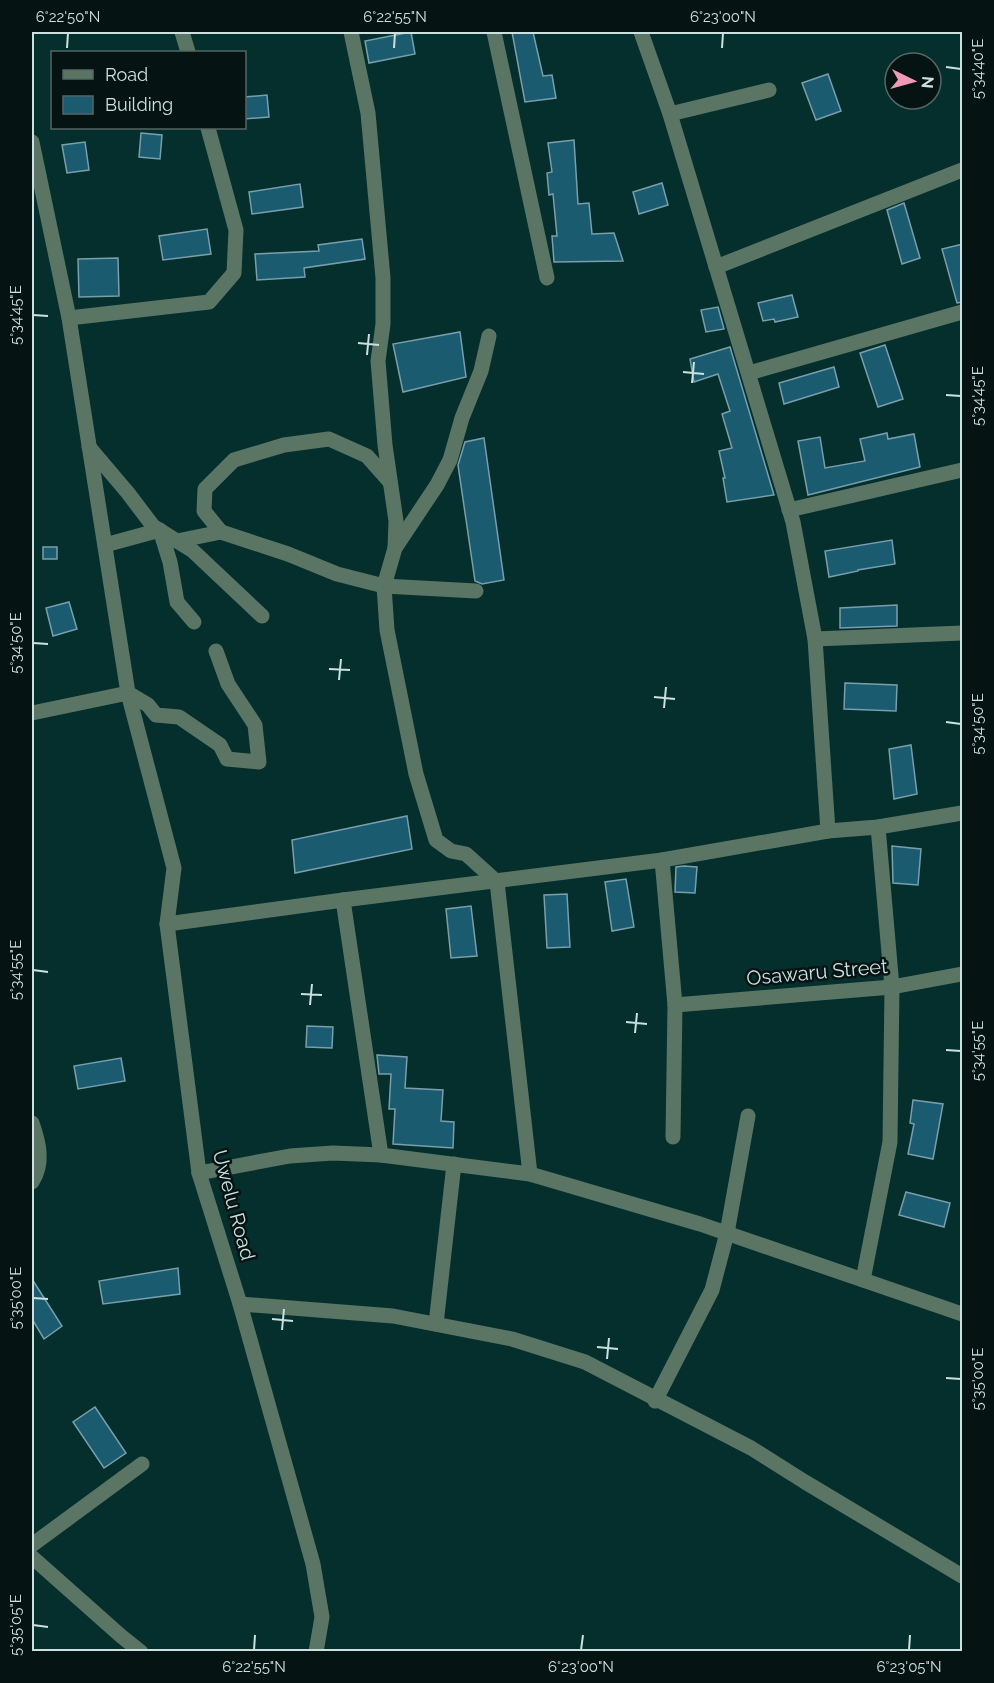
<svg xmlns="http://www.w3.org/2000/svg" width="994" height="1683" font-family="Raleway,sans-serif">
	<style>
		.building { fill: #1b5b70; stroke: #799eac; stroke-width: 1.5 }
		.lines { fill: none; stroke-linecap: round; stroke-linejoin: round }
		.minor { stroke: #5b7564; stroke-width: 15 }
		.ticks { fill: none; stroke: #cce1df; stroke-width: 2 }
		.labels { text-anchor: middle; stroke-width: 5; stroke-linejoin: round; paint-order: stroke }
		.street-label { font-size: 20px; fill: #cce1df; stroke: #051413 }
		.neatline { fill: none; stroke: #cce1df; stroke-width: 2 }
		.ticks-label { font-size: 15px; text-anchor: middle; fill: #cce1df }
	</style>
	<rect width="100%" height="100%" fill="#042f2d"/>
	<!-- building -->
	<g class="building">
		<polygon points="411,32 415,54 369,63 365,41"/>
		<polygon points="512,32 533,32 543,76 552,75 556,98 525,102"/>
		<polygon points="828,74 841,111 816,120 802,83"/>
		<polygon points="267,95 269,117 244,119 244,97"/>
		<polygon points="141,133 162,135 160,159 139,157"/>
		<polygon points="574,140 578,204 589,203 592,234 614,233 623,261 554,262 552,236 557,236 553,194 549,195 547,173 552,172 548,143"/>
		<polygon points="85,142 89,170 67,173 62,145"/>
		<polygon points="662,183 668,205 639,214 633,192"/>
		<polygon points="300,184 303,207 252,214 249,192"/>
		<polygon points="904,203 920,258 902,264 887,210"/>
		<polygon points="207,229 211,254 163,260 159,236"/>
		<polygon points="362,239 365,259 304,268 305,277 257,280 255,254 319,251 318,245"/>
		<polygon points="963,244 963,302 957,303 942,249"/>
		<polygon points="118,258 119,296 79,297 78,259"/>
		<polygon points="792,295 798,317 775,322 774,319 763,321 758,303"/>
		<polygon points="718,307 724,329 706,332 701,310"/>
		<polygon points="460,332 466,377 403,392 393,344"/>
		<polygon points="885,345 903,399 878,407 860,353"/>
		<polygon points="730,347 774,495 727,502 723,478 725,478 719,451 732,448 722,414 730,411 718,374 694,382 690,359"/>
		<polygon points="834,367 839,387 784,404 779,383"/>
		<polygon points="887,433 888,439 914,434 920,467 808,495 798,441 820,437 825,468 865,461 860,439"/>
		<polygon points="484,438 504,580 482,584 475,581 458,465 465,442"/>
		<polygon points="892,540 895,564 858,570 858,571 829,577 825,551"/>
		<rect x="43" y="547" width="14" height="12"/>
		<polygon points="69,602 77,629 53,636 46,608"/>
		<polygon points="897,605 897,626 840,628 840,608"/>
		<polygon points="845,683 897,685 896,711 844,709"/>
		<polygon points="911,745 917,794 894,799 889,749"/>
		<polygon points="407,816 412,849 295,873 292,840"/>
		<polygon points="892,846 921,849 918,885 893,883"/>
		<polygon points="684,866 697,867 695,893 675,892 676,867"/>
		<polygon points="626,879 634,927 612,931 605,882"/>
		<polygon points="567,894 570,947 547,948 544,895"/>
		<polygon points="471,906 477,956 451,958 446,909"/>
		<polygon points="307,1026 333,1027 332,1048 306,1047"/>
		<polygon points="377,1055 407,1057 405,1088 443,1090 441,1121 454,1122 453,1148 393,1144 395,1109 389,1109 391,1074 379,1074"/>
		<polygon points="121,1058 125,1081 78,1089 74,1066"/>
		<polygon points="913,1100 943,1104 933,1159 908,1154 914,1124 910,1123"/>
		<polygon points="906,1192 950,1203 944,1227 899,1215"/>
		<polygon points="178,1268 180,1294 103,1304 99,1281"/>
		<polygon points="32,1279 62,1326 44,1339 32,1319"/>
		<polygon points="95,1407 126,1453 104,1468 73,1422"/>
	</g>
	<g class="lines">
		<!-- minor -->
		<g class="minor">
			<polyline points="182,32 188,52"/>
			<polyline points="351,32 368,113 383,278 383,324 378,361 385,445 396,521 395,548 384,586 387,630 416,774 436,840 451,851 466,854 497,882 530,1174"/>
			<polyline points="494,32 547,278"/>
			<polyline points="641,32 670,114 793,522 815,639 828,831"/>
			<polyline points="670,114 769,90"/>
			<polyline points="32,142 69,318 128,693 174,868 167,924 199,1173 240,1304 313,1564 322,1617 316,1652"/>
			<polyline points="716,267 962,170"/>
			<polyline points="69,318 209,302 234,273 236,230 208,128"/>
			<polyline points="749,373 962,312"/>
			<polyline points="89,447 128,493 153,526 193,551 262,616"/>
			<polyline points="789,510 962,470"/>
			<polyline points="221,532 288,554 337,574 384,586 476,591"/>
			<polyline points="177,541 221,532 204,511 205,489 234,460 284,445 329,439 367,456 390,482"/>
			<polyline points="105,545 160,530 170,562 177,602 194,622"/>
			<polyline points="395,548 437,485 450,460 462,418 481,371 489,336"/>
			<polyline points="815,639 962,633"/>
			<polyline points="32,713 128,693 148,705 156,715 179,717 220,745 227,759 259,762 255,725 228,684 216,651"/>
			<polyline points="662,860 675,1005 673,1137"/>
			<polyline points="343,900 381,1155"/>
			<polyline points="167,924 343,900 662,860 828,831 878,827 962,813"/>
			<polyline points="675,1005 892,987 962,974"/>
			<path d="M32,1123C39,1143 44,1163 32,1182"/>
			<polyline points="199,1173 290,1156 333,1153 381,1155 530,1174 700,1224 962,1314"/>
			<polyline points="863,1280 890,1142 892,987 878,827"/>
			<polyline points="240,1304 393,1316 512,1339 585,1362 751,1448 805,1482 962,1576"/>
			<polyline points="436,1324 454,1164"/>
			<polyline points="655,1401 712,1290 727,1233 748,1116"/>
			<polyline points="32,1545 142,1464"/>
			<polyline points="32,1557 121,1636 141,1652"/>
		</g>
	</g>
	<!-- ticks -->
	<path class="ticks" d="M67,48L68,33M394,48L395,33M722,48L723,33M946,67L961,69M33,315L48,316M358,343L379,345M367,355L369,334M683,372L704,374M692,383L694,362M946,395L961,396M33,643L48,644M329,669L350,670M339,680L341,659M654,697L675,699M664,708L666,687M946,722L961,724M33,970L48,972M301,994L322,995M310,1005L312,984M626,1022L647,1024M635,1033L637,1013M946,1050L961,1051M33,1298L48,1299M272,1319L293,1321M282,1330L284,1309M597,1347L618,1349M607,1359L609,1338M946,1378L961,1379M33,1625L48,1627M254,1650L255,1635M581,1650L583,1635M909,1650L910,1635"/>
	<g class="labels">
		<!-- street labels -->
		<g class="street-label">
			<text transform="translate(817 972) rotate(-5)" y="7">Osawaru Street</text>
			<text transform="translate(234 1205) rotate(75)" y="7">Uwelu Road</text>
		</g>
	</g>
	<!-- border -->
	<rect width="994" height="1683" fill="none" stroke="#051413" stroke-width="66"/>
	<!-- legend -->
	<rect x="51" y="51" width="195" height="78" fill="#051413" stroke="#556665" stroke-width="1.5"/>
	<rect x="63" y="70" width="30" height="9" fill="#5b7564" stroke="#556665" stroke-width="1.5"/>
	<text x="105" y="81" font-size="18" fill="#cce1df">Road</text>
	<rect x="63" y="96" width="30" height="18" fill="#1b5b70" stroke="#556665" stroke-width="1.5"/>
	<text x="105" y="111" font-size="18" fill="#cce1df">Building</text>
	<!-- north arrow -->
	<g transform="translate(913 81) rotate(95)"><circle r="28" fill="#051413" stroke="#556665" stroke-width="1.5"/>
	<path d="M0-4.5L10 22L0 15L-10 22Z" fill="#f09ab5"/>
	<text y="-9" font-size="16" font-weight="bold" text-anchor="middle" fill="#cce1df">N</text>
	</g>
	<rect x="33" y="33" width="928" height="1617" class="neatline"/>
	<g class="ticks-label">
		<text x="68" y="22">6°22'50"N</text>
		<text x="395" y="22">6°22'55"N</text>
		<text x="723" y="22">6°23'00"N</text>
		<text transform="translate(978 69) rotate(-90)" y="5">5°34'40"E</text>
		<text transform="translate(16 315) rotate(-90)" y="5">5°34'45"E</text>
		<text transform="translate(978 396) rotate(-90)" y="5">5°34'45"E</text>
		<text transform="translate(16 643) rotate(-90)" y="5">5°34'50"E</text>
		<text transform="translate(978 724) rotate(-90)" y="5">5°34'50"E</text>
		<text transform="translate(16 970) rotate(-90)" y="5">5°34'55"E</text>
		<text transform="translate(978 1051) rotate(-90)" y="5">5°34'55"E</text>
		<text transform="translate(16 1298) rotate(-90)" y="5">5°35'00"E</text>
		<text transform="translate(978 1379) rotate(-90)" y="5">5°35'00"E</text>
		<text transform="translate(16 1625) rotate(-90)" y="5">5°35'05"E</text>
		<text x="254" y="1672">6°22'55"N</text>
		<text x="581" y="1672">6°23'00"N</text>
		<text x="909" y="1672">6°23'05"N</text>
	</g>
</svg>
